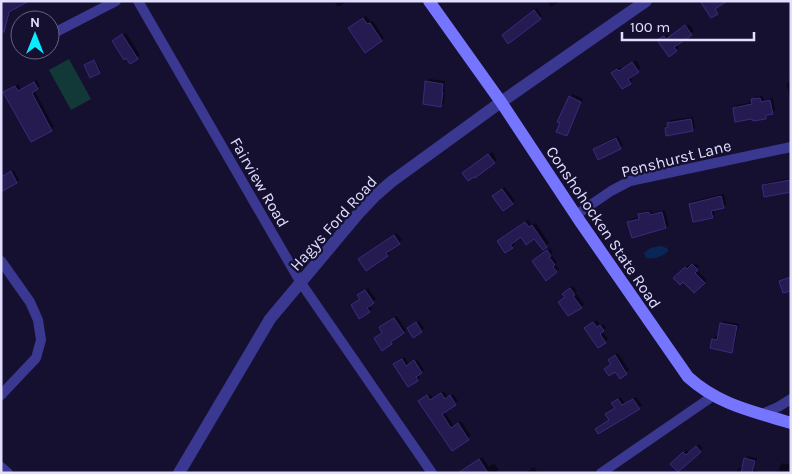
<svg xmlns="http://www.w3.org/2000/svg" width="792" height="474" font-family="Karla,sans-serif">
	<style>
		.green { fill: #123937 }
		.water { fill: #092654 }
		.shadow { fill: #0007 }
		.building { fill: #251b51; stroke: #3a2b7f }
		.lines { fill: none; stroke-linecap: round; stroke-linejoin: round }
		.minor { stroke: #3a3891; stroke-width: 10 }
		.tertiary { stroke: #3a3891; stroke-width: 12 }
		.secondary { stroke: #7675ff; stroke-width: 12 }
		.labels { text-anchor: middle; stroke-width: 4.5; stroke-linejoin: round; paint-order: stroke }
		.street-label { font-size: 16px; fill: #e1deff; stroke: #15102f }
	</style>
	<rect width="100%" height="100%" fill="#15102f"/>
	<!-- green -->
	<polygon class="green" points="69,59 91,99 71,110 49,70"/>
	<!-- water -->
	<path class="water" d="M661,246L667,248L668,251C664,256 653,260 646,258L644,253C648,248 654,247 661,246Z"/>
	<!-- shadow -->
	<g class="shadow">
		<polygon points="334,1 348,1 338,7"/>
		<polygon points="547,1 561,1 551,7"/>
		<polygon points="537,8 542,16 540,18 514,26"/>
		<polygon points="366,16 371,22 373,21 384,38 381,40 353,25"/>
		<polygon points="689,24 694,31 676,44 679,47 676,50 662,38 667,34 669,37"/>
		<polygon points="126,33 140,55 130,63 116,39"/>
		<polygon points="95,60 101,71 91,76 87,65"/>
		<polygon points="636,60 641,68 630,76 632,80 630,83 615,70 621,67 622,69"/>
		<polygon points="791,77 791,100 786,84 790,81 789,78"/>
		<polygon points="429,79 445,81 444,90 445,90 444,103 441,106 426,82"/>
		<polygon points="37,80 40,86 34,90 54,127 51,130 32,140 5,92 18,84 21,89"/>
		<polygon points="573,94 583,99 569,132 566,135 561,123 570,97"/>
		<polygon points="763,96 764,100 773,98 775,110 772,113 768,114 766,117 734,108 737,105 753,102 753,100 755,97"/>
		<polygon points="693,117 695,128 692,130 666,128 671,120"/>
		<polygon points="618,136 623,145 620,148 594,149 597,146"/>
		<polygon points="492,152 497,160 475,176 466,170"/>
		<polygon points="14,170 19,180 1,191 1,177"/>
		<polygon points="791,178 791,191 763,185 766,183"/>
		<polygon points="505,187 515,201 512,203 496,193"/>
		<polygon points="724,194 726,204 723,207 714,209 715,214 712,217 690,204 693,201"/>
		<polygon points="651,210 652,213 665,210 669,225 666,227 633,236 629,222 631,219 640,217 640,215 642,212"/>
		<polygon points="528,220 532,225 536,223 549,243 543,248 535,237 522,235 513,241 514,244 512,247 501,239"/>
		<polygon points="397,233 402,240 388,250 390,252 387,255 363,257"/>
		<polygon points="550,248 553,252 551,254 557,262 555,264 559,269 556,271 536,259"/>
		<polygon points="695,263 699,266 696,269 707,280 694,292 683,280 675,278 688,265 690,268"/>
		<polygon points="573,286 577,291 575,292 584,304 581,307 566,297 566,291"/>
		<polygon points="368,288 376,299 369,305 372,309 369,311 361,299 362,293"/>
		<polygon points="397,316 406,330 393,339 394,341 391,343 375,338 383,332 383,325"/>
		<polygon points="597,320 600,325 603,324 606,327 602,331 608,339 605,342 588,325"/>
		<polygon points="419,321 424,328 421,331 411,326"/>
		<polygon points="724,321 739,324 734,348 731,351 713,339 716,336 719,337 722,324"/>
		<polygon points="618,353 629,370 620,377 612,364 612,357"/>
		<polygon points="405,357 409,364 417,359 424,370 418,374 420,377 417,380 398,362"/>
		<polygon points="444,391 448,397 453,394 458,401 444,411 454,426 461,421 471,436 453,450 423,398 430,394 433,398"/>
		<polygon points="621,397 625,404 636,397 642,405 639,408 597,429 610,420 616,408 613,403"/>
		<polygon points="699,444 703,448 678,471 672,464 687,450 689,453"/>
		<polygon points="748,456 757,458 754,470 759,471 759,473 737,473 738,469 741,467 743,467 746,459"/>
		<polygon points="482,457 489,467 494,463 499,470 496,473 468,473 468,466"/>
		<polygon points="783,463 791,465 791,473 778,473 780,466"/>
		<polygon points="534,467 538,473 525,473"/>
	</g>
	<!-- building -->
	<g class="building">
		<polygon points="1,1 29,1 9,12 4,32 1,32"/>
		<polygon points="700,1 727,1 715,9 718,14 711,18"/>
		<polygon points="534,10 541,19 508,44 502,35"/>
		<polygon points="363,18 367,24 370,23 382,41 365,53 348,28"/>
		<polygon points="685,25 692,35 674,47 677,51 669,57 657,40 664,36 666,39"/>
		<polygon points="122,34 138,59 130,64 126,58 124,60 112,41"/>
		<polygon points="94,60 100,73 90,78 84,65"/>
		<polygon points="632,62 639,72 628,79 631,84 622,89 611,73 617,69 619,71"/>
		<polygon points="425,81 443,84 442,92 443,92 441,107 423,104"/>
		<polygon points="34,82 38,89 32,93 52,131 31,142 3,92 15,86 18,91"/>
		<polygon points="569,96 581,102 567,136 556,132 560,123 557,122"/>
		<polygon points="760,98 761,102 770,100 773,114 766,115 766,119 753,121 752,119 735,122 733,108 752,104 751,99"/>
		<polygon points="691,119 693,131 666,136 665,128 668,127 667,123"/>
		<polygon points="616,138 621,149 598,160 593,149"/>
		<polygon points="488,154 495,163 475,178 474,177 468,181 462,173"/>
		<polygon points="11,171 17,183 1,192 1,177"/>
		<polygon points="790,180 791,192 764,197 762,185"/>
		<polygon points="502,189 513,204 503,211 492,196"/>
		<polygon points="721,196 724,208 711,211 713,218 693,222 689,204"/>
		<polygon points="649,212 650,215 662,212 666,228 632,238 627,222 639,219 638,214"/>
		<polygon points="525,222 529,227 532,225 547,247 543,250 534,239 526,245 521,237 510,245 513,248 505,253 497,241"/>
		<polygon points="394,235 400,244 386,253 388,256 366,271 358,259"/>
		<polygon points="547,250 551,256 549,257 555,265 553,267 557,272 546,281 532,261"/>
		<polygon points="692,264 698,270 695,273 705,283 694,293 683,282 680,285 673,278 685,267 687,269"/>
		<polygon points="791,277 791,291 783,293 779,281"/>
		<polygon points="570,288 575,295 573,296 582,308 568,316 558,302 565,297 562,294"/>
		<polygon points="365,290 374,303 367,308 370,312 359,319 351,305 360,299 357,295"/>
		<polygon points="394,318 404,333 391,342 392,344 382,351 374,338 382,333 379,327"/>
		<polygon points="416,322 422,332 413,338 407,328"/>
		<polygon points="593,322 597,327 600,325 604,331 600,334 606,343 598,348 584,328"/>
		<polygon points="720,323 737,326 732,353 710,348 712,339 717,340"/>
		<polygon points="615,355 627,374 620,379 615,372 609,376 604,369 611,364 608,360"/>
		<polygon points="402,359 406,366 414,360 422,373 416,377 418,381 408,387 393,364"/>
		<polygon points="441,393 445,399 450,395 456,405 442,414 451,428 458,423 469,440 452,451 418,401 427,395 430,400"/>
		<polygon points="618,399 622,405 633,399 640,409 598,434 595,429 609,420 605,414 615,408 611,403"/>
		<polygon points="696,446 701,452 678,472 670,464 683,452 686,455"/>
		<polygon points="744,458 755,461 752,473 741,473"/>
		<polygon points="479,459 488,473 458,473"/>
	</g>
	<g class="lines">
		<!-- minor -->
		<g class="minor">
			<polyline points="138,1 301,283 432,473"/>
			<polyline points="50,35 116,1"/>
			<polyline points="576,215 611,191 630,181 791,147"/>
			<polyline points="1,261 30,302 38,320 41,340 36,358 1,395"/>
			<polyline points="762,414 778,407 791,399"/>
			<polyline points="1,467 8,473"/>
			<polyline points="601,473 713,396"/>
		</g>
		<!-- tertiary -->
		<polyline class="tertiary" points="179,473 270,319 358,214 375,196 391,182 501,102 646,1"/>
		<!-- secondary -->
		<path class="secondary" d="M429,1L501,102L579,220L688,377C719,405 752,411 791,423"/>
	</g>
	<g class="labels">
		<!-- street labels -->
		<g class="street-label">
			<text transform="translate(676 158) rotate(-14)" y="6">Penshurst Lane</text>
			<text transform="translate(260 182) rotate(60)" y="6">Fairview Road</text>
			<text transform="translate(333 223) rotate(-48)" y="6">Hagys Ford Road</text>
			<text transform="translate(604 227) rotate(56)" y="6">Conshohocken State Road</text>
		</g>
	</g>
	<!-- border -->
	<rect width="792" height="474" fill="none" stroke="#e1deff" stroke-width="5"/>
	<!-- north arrow -->
	<g transform="translate(35 35)"><circle r="24" fill="#15102f" stroke="#676282"/>
	<path d="M0-4L9 19L0 12L-9 19Z" fill="#0aebff"/>
	<text y="-8" font-size="14" font-weight="bold" text-anchor="middle" fill="#e1deff">N</text>
	</g>
	<!-- scale -->
	<path d="M622 32v8h132v-8" fill="none" stroke="#e1deff" stroke-width="2.5"/>
	<text x="630" y="32" font-size="15" fill="#e1deff" stroke="#15102f" stroke-width="4" paint-order="stroke">100 m</text>
</svg>
